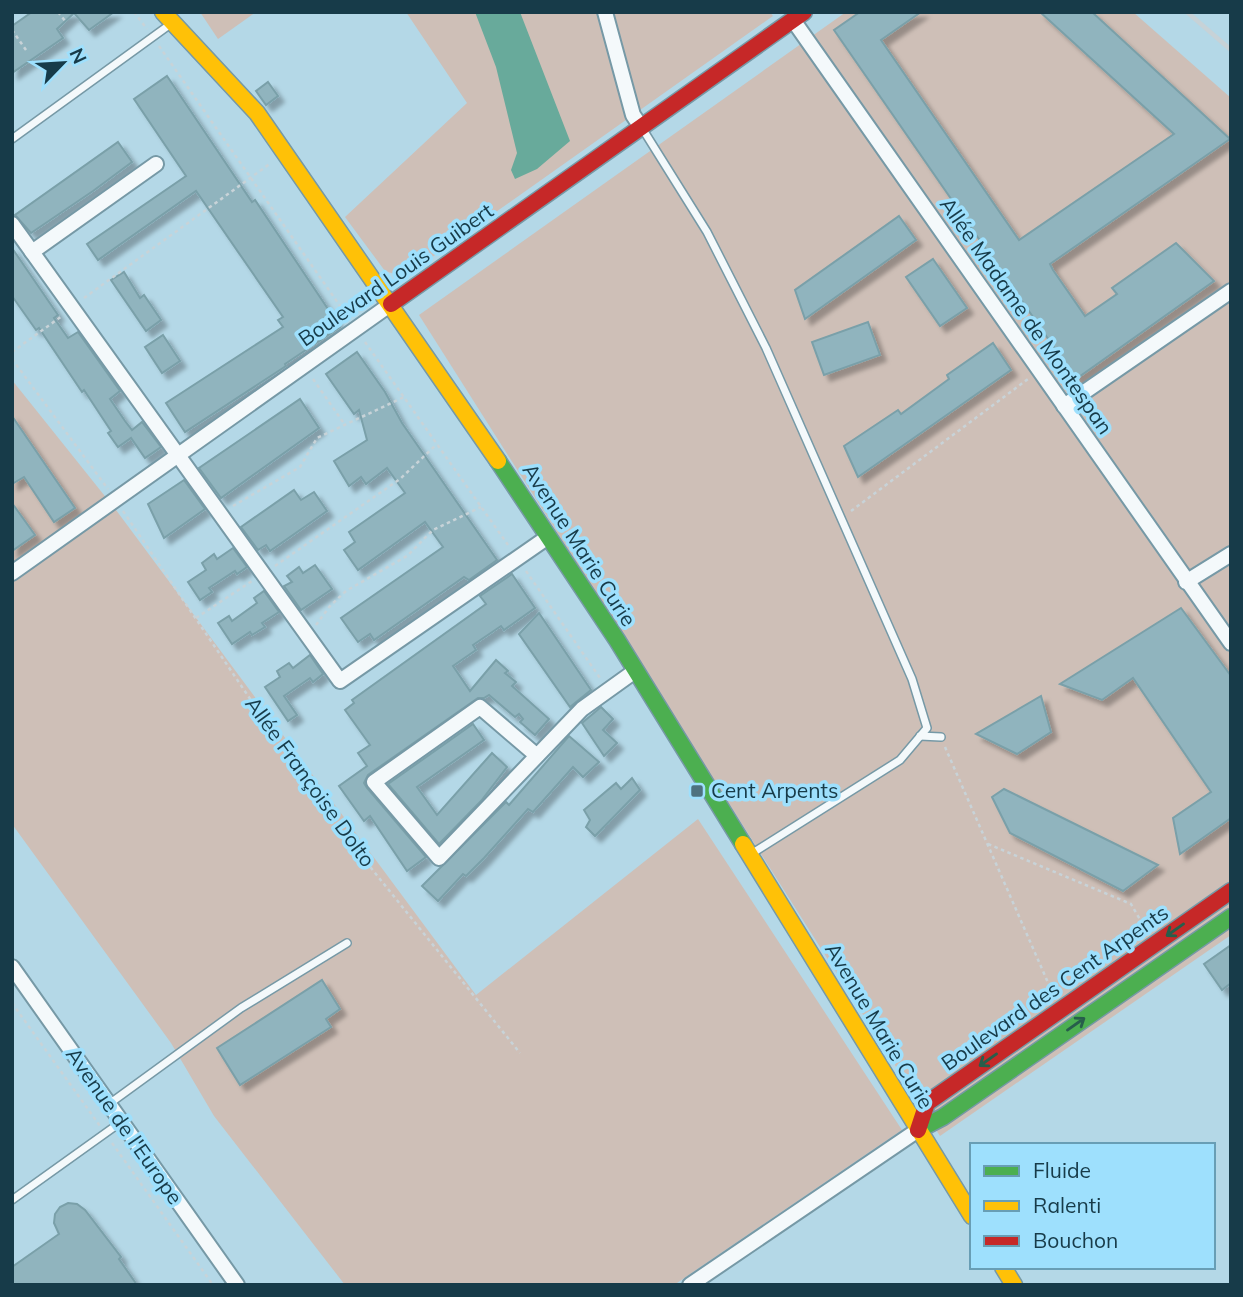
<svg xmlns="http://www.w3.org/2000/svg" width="1243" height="1297" font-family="Mulish,sans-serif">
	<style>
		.green { fill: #cebfb7 }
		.water { fill: #68aa9b }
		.building { fill: #90b4be; stroke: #7aa0a9; stroke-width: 2; filter: url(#shadow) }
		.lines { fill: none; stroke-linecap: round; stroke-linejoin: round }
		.lane-casing { stroke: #7699a6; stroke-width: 10 }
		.street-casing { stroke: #7699a6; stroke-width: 18 }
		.fast-casing { stroke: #7699a6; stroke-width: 19 }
		.slow-casing { stroke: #7699a6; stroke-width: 19 }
		.jam-casing { stroke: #7699a6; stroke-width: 19 }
		.path { stroke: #c8d3d8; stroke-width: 2.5; stroke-dasharray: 3.5 3.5; stroke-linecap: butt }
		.lane { stroke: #f4f9fb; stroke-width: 7 }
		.street { stroke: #f4f9fb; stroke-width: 14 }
		.fast { stroke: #4caf50; stroke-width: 16 }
		.slow { stroke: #ffc107; stroke-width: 16 }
		.jam { stroke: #c62828; stroke-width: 16 }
		.rail { stroke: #c7d2d7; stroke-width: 4.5 }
		.oneway { stroke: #275e4b }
		.poi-dot { fill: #4e7280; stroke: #9ee0fd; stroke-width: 2.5 }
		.labels { text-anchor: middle; stroke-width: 7; stroke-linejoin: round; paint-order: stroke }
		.street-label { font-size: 21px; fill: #173b49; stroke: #9ee0fd }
		.poi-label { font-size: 21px; fill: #173b49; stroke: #9ee0fd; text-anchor: start }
	</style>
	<defs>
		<filter id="shadow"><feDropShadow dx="6" dy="6" stdDeviation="2" flood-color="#0004"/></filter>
	</defs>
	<rect width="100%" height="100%" fill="#b4d8e7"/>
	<!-- green -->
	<g class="green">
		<polygon points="200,12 256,12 218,39"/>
		<polygon points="406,12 770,12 773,16 404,277 385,271 345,217 467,103"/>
		<polygon points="846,12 1133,12 1231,98 1231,935 940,1136 419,315"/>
		<polygon points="12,380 116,510 476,995 698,819 902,1130 674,1285 345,1285 214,1116 171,1043 12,824"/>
	</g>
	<!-- water -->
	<polygon class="water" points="475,12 520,12 570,141 537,169 515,179 511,170 517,153 496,67"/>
	<!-- building -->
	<g class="building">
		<polygon points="32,12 114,12 89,30 74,13 57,29 63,38 12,73 12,26"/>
		<polygon points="860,12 921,12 881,40 1019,240 1174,134 1040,12 1092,12 1230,139 1050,264 1053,270 1085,316 1117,294 1112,288 1176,243 1214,281 1076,379 834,30"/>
		<polygon points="167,76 252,202 255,200 340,327 285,364 286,366 185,432 166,403 283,327 278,320 283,317 196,191 98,260 87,244 186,176 134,99"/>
		<polygon points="268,82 278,96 266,105 256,91"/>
		<polygon points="118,142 132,162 93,191 31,233 15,215"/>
		<polygon points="899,216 916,240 805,319 795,290"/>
		<polygon points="12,248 58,315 54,318 68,338 78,332 120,391 110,399 125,421 132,430 142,422 161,447 145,458 131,438 118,447 108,433 111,431 84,390 82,392 39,328 36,330 12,296"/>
		<polygon points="933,259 967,308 940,326 906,277"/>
		<polygon points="124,272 140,298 144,295 161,320 146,331 111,280"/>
		<polygon points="868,322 880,355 824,375 812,342"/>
		<polygon points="163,335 180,361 162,373 145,347"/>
		<polygon points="993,343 1011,370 858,477 844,446 898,410 901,414 949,379 947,375"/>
		<polygon points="357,352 385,392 402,423 497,560 469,580 464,577 374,640 370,634 358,642 341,618 443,547 425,522 358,570 344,550 355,542 349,532 405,493 387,468 366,484 361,477 349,486 334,461 367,440 359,410 354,414 326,374"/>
		<polygon points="300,399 319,428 221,498 199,468"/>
		<polygon points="12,416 75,508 54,522 24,477 12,484"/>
		<polygon points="184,480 205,509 164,538 148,504"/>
		<polygon points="294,490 301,500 314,492 327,511 270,551 266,545 258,550 241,527"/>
		<polygon points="12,503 35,535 12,551"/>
		<polygon points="233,548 247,567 237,574 235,571 209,588 212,592 200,600 188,582 206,570 202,563 214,554 217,559"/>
		<polygon points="315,565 332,589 301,610 284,586 292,582 287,576 299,567 303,573"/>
		<polygon points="512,574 535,608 504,630 501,626 473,645 476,650 453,666 470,691 496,660 508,671 505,673 516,682 512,686 549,719 535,735 520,722 523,719 519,714 515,717 489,695 484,698 478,698 368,775 364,783 367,788 426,857 407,871 370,816 364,821 339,786 367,766 358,753 370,745 345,710 354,703 352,700 486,604 480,596"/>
		<polygon points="264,591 279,612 262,623 265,627 252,635 250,632 232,644 218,623 229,616 232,621 257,603 254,598"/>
		<polygon points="1181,608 1231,676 1231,818 1180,854 1173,818 1211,792 1133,678 1102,700 1060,684"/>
		<polygon points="539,613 591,690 570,707 519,634"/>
		<polygon points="310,655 323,674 313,682 310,678 284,696 297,715 288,721 265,687 280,677 277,671 289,663 293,668"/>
		<polygon points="1041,696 1051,732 1017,754 976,734"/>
		<polygon points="601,707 613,719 603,730 617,743 604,756 582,723"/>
		<polygon points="473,724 484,740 417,787 437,815 492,753 507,767 481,801 439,844 388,784"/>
		<polygon points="569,736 599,762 583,777 573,767 533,812 528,809 484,858 466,876 463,874 438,901 422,886 506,802 509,805"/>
		<polygon points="632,778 640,790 595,836 586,827 590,820 584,810 616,783 621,789"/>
		<polygon points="1004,789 1158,865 1123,891 1010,833 992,797"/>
		<polygon points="1231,945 1231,983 1222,990 1204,964"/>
		<polygon points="322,980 340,1009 326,1019 331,1027 240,1085 217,1048"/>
		<polygon points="68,1203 77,1204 85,1210 121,1257 119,1259 137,1285 12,1285 12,1267 59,1234 54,1223 55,1214 60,1207"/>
	</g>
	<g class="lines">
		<defs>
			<g id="lane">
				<polyline points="642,128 707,232 766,348 912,679 927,728 900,760 751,854"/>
				<polyline points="12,139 172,23"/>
				<polyline points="920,736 941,737"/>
				<polyline points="109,1104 241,1008 347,943"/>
				<polyline points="12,1200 121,1122"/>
			</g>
			<g id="street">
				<polyline points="605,12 633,115 641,127"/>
				<polyline points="793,20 1231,643"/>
				<polyline points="12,224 340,681 548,537"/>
				<polyline points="32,252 156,164"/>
				<polyline points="1064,406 1231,291"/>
				<polyline points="12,573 391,304"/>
				<polyline points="1186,582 1231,554"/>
				<polyline points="536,755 480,707 374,782 439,858 582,709 635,671"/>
				<polyline points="12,967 237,1285"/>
				<polyline points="690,1285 918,1130"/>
			</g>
			<g id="fast">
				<polyline points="498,461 617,640 743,844"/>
				<polyline points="918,1130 943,1117 1231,917"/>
			</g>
			<g id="slow">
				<polyline points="163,12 257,113 498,461"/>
				<polyline points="743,844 972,1216"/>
				<polyline points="1003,1267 1014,1285"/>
			</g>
			<g id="jam">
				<polyline points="391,304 804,12"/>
				<polyline points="918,1130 927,1103 1231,891"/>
			</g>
		</defs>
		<!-- lane casing -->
		<use href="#lane" class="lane-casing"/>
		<!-- street casing -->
		<use href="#street" class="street-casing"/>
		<!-- fast casing -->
		<use href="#fast" class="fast-casing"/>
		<!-- slow casing -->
		<use href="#slow" class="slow-casing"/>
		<!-- jam casing -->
		<use href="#jam" class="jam-casing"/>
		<!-- path -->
		<g class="path">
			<polyline points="58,12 66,22"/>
			<polyline points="134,12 147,29"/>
			<polyline points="12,30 26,50"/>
			<polyline points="159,46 347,316"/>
			<polyline points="84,298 271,163"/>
			<polyline points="365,342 508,545"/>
			<polyline points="12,352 62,316"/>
			<polyline points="12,359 108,489"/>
			<polyline points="313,379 345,425"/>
			<polyline points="233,506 300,467 317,438 404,397"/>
			<polyline points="123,511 330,817 520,1053"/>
			<polyline points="851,511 1028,379"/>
			<polyline points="275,566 400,479 437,444"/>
			<polyline points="526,571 600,678"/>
			<polyline points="196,618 252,581"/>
			<polyline points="316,625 330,606 346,591 407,556 433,530 481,507"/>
			<polyline points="945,747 1053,994"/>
			<polyline points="988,844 1131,904 1146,930"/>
			<polyline points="12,1003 100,1126"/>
			<polyline points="112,1143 213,1285"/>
		</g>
		<!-- lane -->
		<use href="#lane" class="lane"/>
		<!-- street -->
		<use href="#street" class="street"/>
		<!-- fast -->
		<use href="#fast" class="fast"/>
		<!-- slow -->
		<use href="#slow" class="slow"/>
		<!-- jam -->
		<use href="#jam" class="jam"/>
		<!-- rail -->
		<polyline class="rail" points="1187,12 1231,50"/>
	</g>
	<!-- one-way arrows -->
	<defs><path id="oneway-shaft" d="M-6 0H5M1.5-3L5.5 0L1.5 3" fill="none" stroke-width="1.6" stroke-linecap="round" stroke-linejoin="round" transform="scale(1.75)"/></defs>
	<g class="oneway">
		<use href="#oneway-shaft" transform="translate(1175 930) rotate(145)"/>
		<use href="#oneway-shaft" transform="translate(1076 1024) rotate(-35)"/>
		<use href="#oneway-shaft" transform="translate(988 1060) rotate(145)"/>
	</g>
	<!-- markers -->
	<rect class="poi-dot" x="690" y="784" width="14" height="14" rx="3.5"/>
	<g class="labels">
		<!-- street labels -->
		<g class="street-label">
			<text transform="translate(396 275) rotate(-35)" y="7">Boulevard Louis Guibert</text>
			<text transform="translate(1026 316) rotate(55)" y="7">Allée Madame de Montespan</text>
			<text transform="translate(579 545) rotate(57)" y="7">Avenue Marie Curie</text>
			<text transform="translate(310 782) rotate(54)" y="7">Allée Françoise Dolto</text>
			<text transform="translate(1055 988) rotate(-35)" y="7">Boulevard des Cent Arpents</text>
			<text transform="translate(879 1026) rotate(59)" y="7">Avenue Marie Curie</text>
			<text transform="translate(124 1126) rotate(55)" y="7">Avenue de l'Europe</text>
		</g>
		<!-- poi labels -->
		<g class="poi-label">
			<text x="711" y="798">Cent Arpents</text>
		</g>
	</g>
	<!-- border -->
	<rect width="1243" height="1297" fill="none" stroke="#173b49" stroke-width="28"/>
	<!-- legend -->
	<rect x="970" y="1143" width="245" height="126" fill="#9ee0fd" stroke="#689eb5" stroke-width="2"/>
	<rect x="984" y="1166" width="35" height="10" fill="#4caf50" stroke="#689eb5" stroke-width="2"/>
	<text x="1033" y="1178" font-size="21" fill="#173b49">Fluide</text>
	<rect x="984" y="1201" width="35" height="10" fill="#ffc107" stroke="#689eb5" stroke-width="2"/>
	<text x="1033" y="1213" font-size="21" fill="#173b49">Ralenti</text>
	<rect x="984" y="1236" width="35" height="10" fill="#c62828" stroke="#689eb5" stroke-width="2"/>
	<text x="1033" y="1248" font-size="21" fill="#173b49">Bouchon</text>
	<!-- north arrow -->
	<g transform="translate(63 63) rotate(65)" stroke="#9ee0fd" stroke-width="5" paint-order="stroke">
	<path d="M0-5L12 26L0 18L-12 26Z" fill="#173b49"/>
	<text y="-10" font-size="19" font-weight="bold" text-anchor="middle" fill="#173b49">N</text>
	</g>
</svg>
